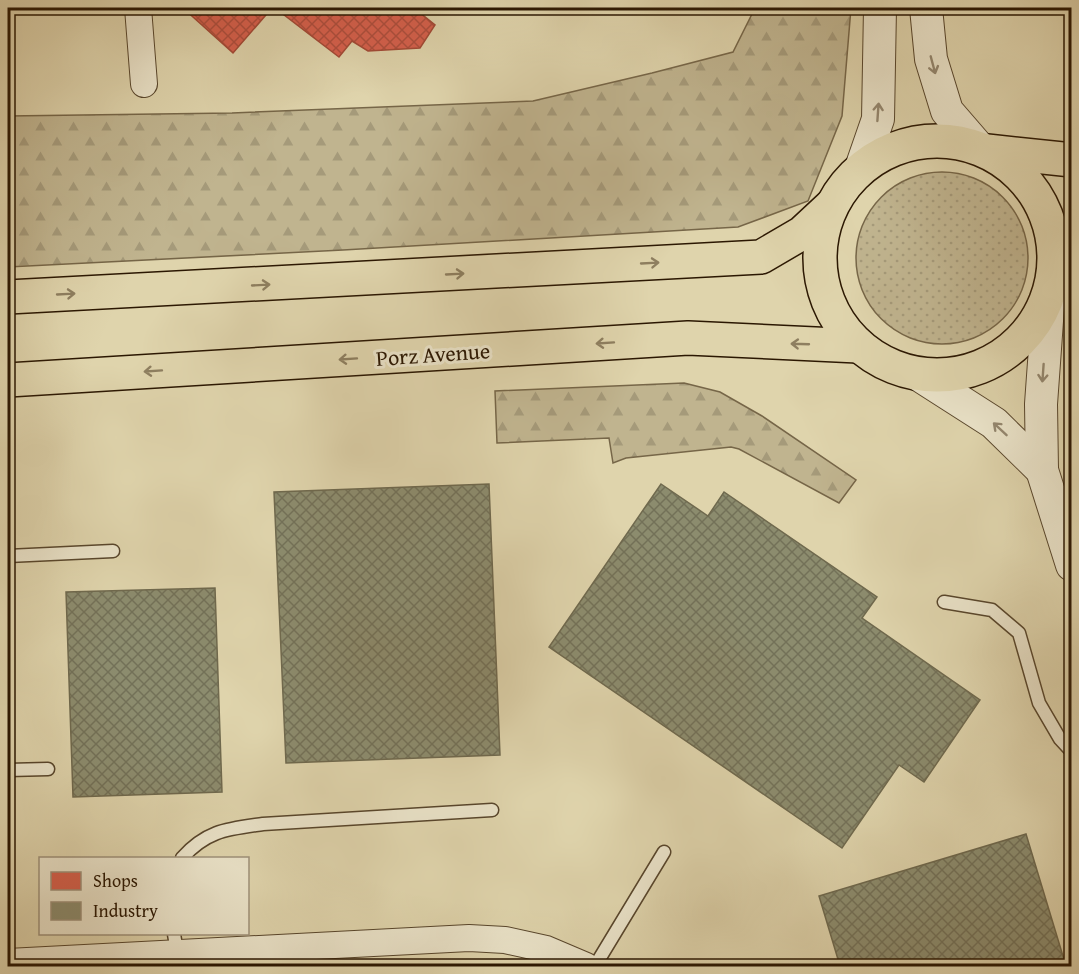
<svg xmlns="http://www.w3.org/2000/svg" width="1079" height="974" font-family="'Gentium Book Plus',serif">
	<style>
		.grass { fill: url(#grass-dots); stroke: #766648; stroke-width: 1.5 }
		.forest { fill: url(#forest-firs); stroke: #766648; stroke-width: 1.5 }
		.shops { fill: url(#shops-cross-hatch); stroke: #a34a36; stroke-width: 1.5 }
		.industry { fill: url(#industry-cross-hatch); stroke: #6f694e; stroke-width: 1.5 }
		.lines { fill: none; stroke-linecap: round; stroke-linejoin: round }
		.service-casing { stroke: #58462c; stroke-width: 15 }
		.minor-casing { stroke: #58462c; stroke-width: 28 }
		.tertiary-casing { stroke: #58462c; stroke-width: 34 }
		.primary-casing { stroke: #2b1702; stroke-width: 36 }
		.service { stroke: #eae3c9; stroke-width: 12 }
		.minor { stroke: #eae3c9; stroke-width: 26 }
		.tertiary { stroke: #eae3c9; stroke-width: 32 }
		.primary { stroke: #dfd4ac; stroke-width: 33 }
		.oneway { stroke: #94876f }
		.oneway2 { stroke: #8e7f60 }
		.labels { text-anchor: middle; stroke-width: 6; stroke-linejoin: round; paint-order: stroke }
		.street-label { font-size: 22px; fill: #2b1702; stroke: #eae3c9 }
	</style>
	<defs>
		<pattern id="grass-dots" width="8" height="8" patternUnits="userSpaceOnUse" patternTransform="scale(1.5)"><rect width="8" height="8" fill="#c0b48f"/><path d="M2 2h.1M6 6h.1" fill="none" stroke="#a59a7a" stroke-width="1.8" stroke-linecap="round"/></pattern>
		<pattern id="forest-firs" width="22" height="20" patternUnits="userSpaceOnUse" patternTransform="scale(1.5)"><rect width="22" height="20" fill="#c0b48f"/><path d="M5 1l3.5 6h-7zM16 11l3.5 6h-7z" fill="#a59a7a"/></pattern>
		<pattern id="shops-cross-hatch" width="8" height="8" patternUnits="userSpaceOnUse" patternTransform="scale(1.5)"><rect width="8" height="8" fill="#d6604d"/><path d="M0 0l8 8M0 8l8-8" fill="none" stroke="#ae4e3e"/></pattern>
		<pattern id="industry-cross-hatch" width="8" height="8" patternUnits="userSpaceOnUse" patternTransform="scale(1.5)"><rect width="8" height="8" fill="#8c8c6e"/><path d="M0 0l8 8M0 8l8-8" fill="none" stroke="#737158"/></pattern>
	</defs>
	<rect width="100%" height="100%" fill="#dfd4ac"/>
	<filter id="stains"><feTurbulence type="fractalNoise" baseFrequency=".00333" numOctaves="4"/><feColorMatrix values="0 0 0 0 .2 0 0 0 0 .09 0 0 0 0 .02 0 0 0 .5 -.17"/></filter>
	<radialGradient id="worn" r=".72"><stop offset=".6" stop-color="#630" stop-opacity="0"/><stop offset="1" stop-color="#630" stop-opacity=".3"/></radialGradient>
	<!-- grass -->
	<circle class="grass" cx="942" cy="258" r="86"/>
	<!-- forest -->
	<g class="forest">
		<polygon points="755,8 851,8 842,116 808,201 738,227 343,250 8,267 8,116 232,113 533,101 652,73 733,52"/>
		<polygon points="684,383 720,392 762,416 856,480 839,503 739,449 731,447 626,458 613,463 609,438 497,443 495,391"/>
	</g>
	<!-- shops -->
	<g class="shops">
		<polygon points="183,8 272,8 233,53"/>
		<polygon points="275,8 414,8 435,25 420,48 368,51 352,41 339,57"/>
	</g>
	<!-- industry -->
	<g class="industry">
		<polygon points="489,484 500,755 286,763 274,492"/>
		<polygon points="661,484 708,516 724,492 877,597 862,618 980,700 924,782 899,765 842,848 549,647"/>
		<polygon points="215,588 222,792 73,797 66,592"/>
		<polygon points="1026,834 1066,966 840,966 819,896"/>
	</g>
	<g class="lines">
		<defs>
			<g id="service">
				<polyline points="8,556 113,551"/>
				<polyline points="944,602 992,610 1019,633 1039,703 1060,739 1072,752"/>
				<polyline points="8,770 48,769"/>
				<path d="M182,858C207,830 228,829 263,824L492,810"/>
				<polyline points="174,934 177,952"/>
				<polyline points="595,966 664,852"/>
			</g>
			<g id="minor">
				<polyline points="138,8 144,84"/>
				<polyline points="8,962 469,938 505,940 546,949 586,966"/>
			</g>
			<g id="tertiary">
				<polyline points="926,8 931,59 947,111 979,148"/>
				<polyline points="861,168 878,119 880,8"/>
				<polyline points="1049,293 1041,404 1042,470 1072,565"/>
				<polyline points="919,375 994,423 1042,470"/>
			</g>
			<g id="primary">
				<circle cx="937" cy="258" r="117"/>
				<polyline points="987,151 1072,160"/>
				<polyline points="8,297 761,257 802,233 831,206"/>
				<polyline points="8,380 688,338 858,346"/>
			</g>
		</defs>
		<!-- service casing -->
		<use href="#service" class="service-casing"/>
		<!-- minor casing -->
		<use href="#minor" class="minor-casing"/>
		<!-- tertiary casing -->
		<use href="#tertiary" class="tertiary-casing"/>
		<!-- primary casing -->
		<use href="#primary" class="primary-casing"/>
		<!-- service -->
		<use href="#service" class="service"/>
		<!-- minor -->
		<use href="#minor" class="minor"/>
		<!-- tertiary -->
		<use href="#tertiary" class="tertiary"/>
		<!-- primary -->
		<use href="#primary" class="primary"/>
	</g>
	<!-- one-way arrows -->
	<defs><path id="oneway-shaft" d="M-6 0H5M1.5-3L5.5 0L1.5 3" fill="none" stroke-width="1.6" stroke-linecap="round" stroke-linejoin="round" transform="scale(1.5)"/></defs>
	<g class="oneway">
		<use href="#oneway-shaft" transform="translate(933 65) rotate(75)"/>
		<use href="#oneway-shaft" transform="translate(878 112) rotate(-86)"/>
		<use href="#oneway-shaft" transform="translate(1043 373) rotate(94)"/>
		<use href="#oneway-shaft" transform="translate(1000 429) rotate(-137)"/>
	</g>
	<g class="oneway2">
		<use href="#oneway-shaft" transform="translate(650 263) rotate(-3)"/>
		<use href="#oneway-shaft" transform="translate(455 274) rotate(-3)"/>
		<use href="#oneway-shaft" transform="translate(261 285) rotate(-3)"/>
		<use href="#oneway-shaft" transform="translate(66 294) rotate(-3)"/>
		<use href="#oneway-shaft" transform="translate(605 343) rotate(176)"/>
		<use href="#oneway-shaft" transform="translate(800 344) rotate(-178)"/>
		<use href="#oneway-shaft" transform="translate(348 359) rotate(176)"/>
		<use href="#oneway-shaft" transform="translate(153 371) rotate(176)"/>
	</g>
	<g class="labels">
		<!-- street labels -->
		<g class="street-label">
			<text transform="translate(433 354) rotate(-4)" y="8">Porz Avenue</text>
		</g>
	</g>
	<!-- margin -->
	<rect width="1079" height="974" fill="none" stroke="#dfd4ac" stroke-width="30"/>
	<rect x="9" y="9" width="1061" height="956" fill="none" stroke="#2b1702" stroke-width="3"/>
	<rect x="15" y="15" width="1049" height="944" fill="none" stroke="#2b1702" stroke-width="1.5"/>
	<!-- legend -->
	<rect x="39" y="857" width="210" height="78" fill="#eae3c9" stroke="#9e9179" stroke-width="1.5"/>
	<rect x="51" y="872" width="30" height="18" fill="#d6604d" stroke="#9e9179" stroke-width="1.5"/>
	<text x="93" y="887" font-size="18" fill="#2b1702">Shops</text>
	<rect x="51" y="902" width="30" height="18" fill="#8c8c6e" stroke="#9e9179" stroke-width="1.5"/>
	<text x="93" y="917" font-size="18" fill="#2b1702">Industry</text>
	<rect width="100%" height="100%" filter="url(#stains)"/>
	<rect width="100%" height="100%" fill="url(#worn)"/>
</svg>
